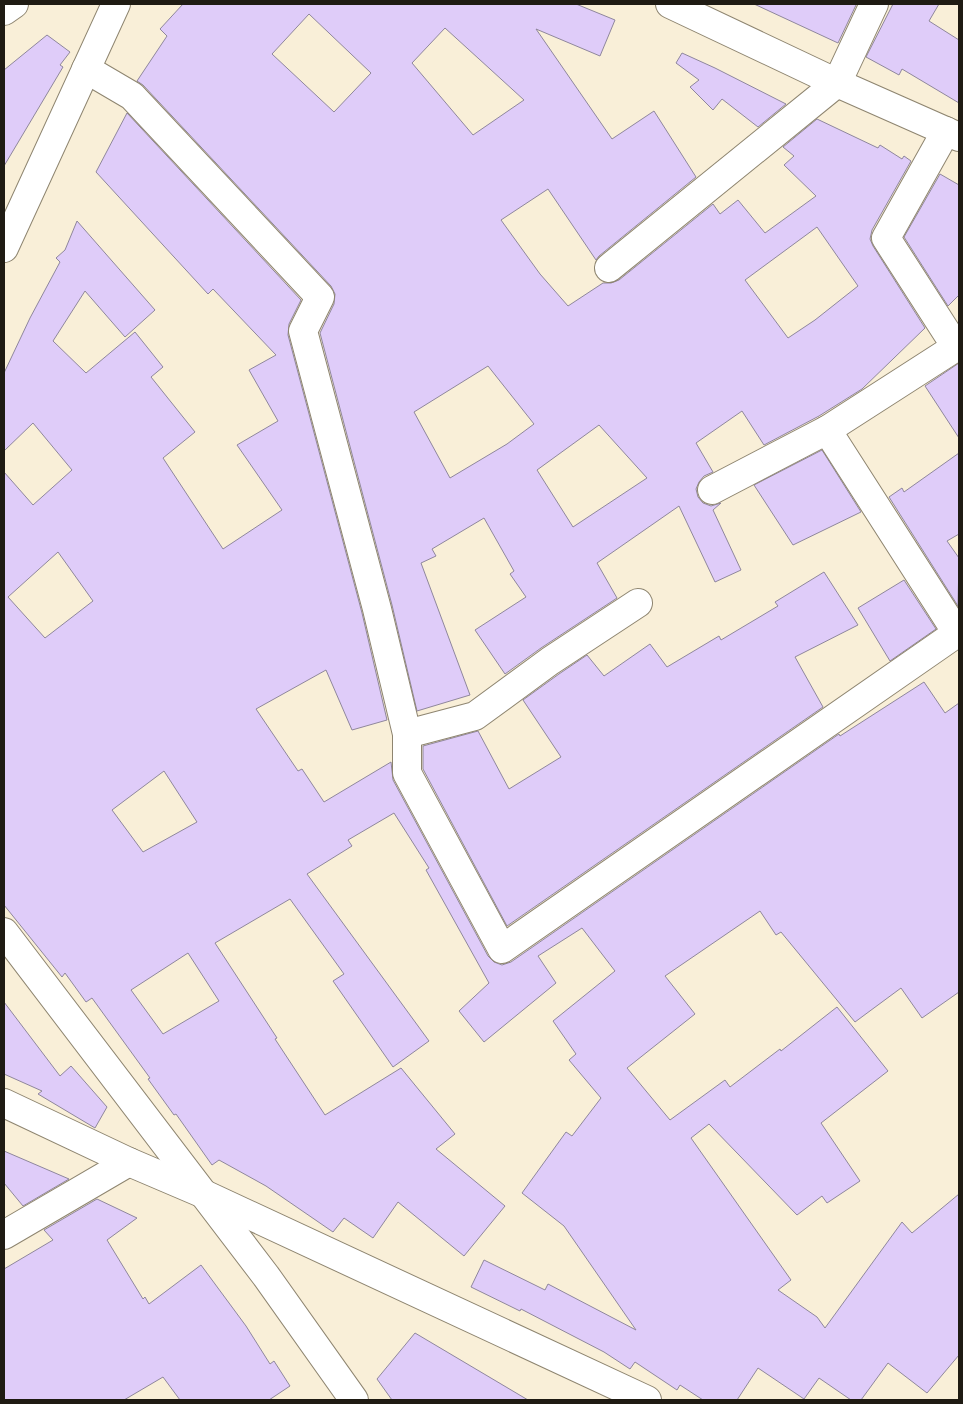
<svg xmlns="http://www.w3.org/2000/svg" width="963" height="1404" font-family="'Work Sans',sans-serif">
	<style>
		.building { fill: #dfccf9; stroke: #8f879c; fill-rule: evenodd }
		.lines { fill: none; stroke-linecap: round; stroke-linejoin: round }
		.minor-casing { stroke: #8e8570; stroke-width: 30 }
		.minor { stroke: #fff; stroke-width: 28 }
	</style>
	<rect width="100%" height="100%" fill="#f9efd8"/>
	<!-- building -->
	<g class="building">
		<path d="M183,4H576L615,20L600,56L536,29L612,139L654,111L696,177L599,256L596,260L548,189L501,220L540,274L568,306L603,283H611L619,280L713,204L720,214L738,200L765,233L816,196L784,165L794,156L783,147L817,119L878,148L880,145L902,159L904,156L911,161L872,230L870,239L873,246L925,328L862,389L819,416L764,445L742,411L696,443L713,472L704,476L699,482L696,489L698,497L703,503L711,506L721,503L713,510L741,570L715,582L679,506L597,563L617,598L541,648L505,674L475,630L526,597L510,574L514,571L484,518L432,549L436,556L421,563L470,695L417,711L392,605L320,333L334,304L335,294L331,286L143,85L137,81L167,36L160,29ZM309,14L371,73L334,112L272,54ZM445,28L524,100L473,135L412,63ZM817,227L858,286L815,320L788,338L745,280ZM488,366L534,424L507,444L450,478L414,412ZM599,425L647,478L573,527L537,470Z"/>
		<polygon points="754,4 855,4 856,5 838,43"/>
		<polygon points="893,4 939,4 929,21 959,40 959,103 902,69 899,75 866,57"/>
		<polygon points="47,35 70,52 60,65 63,67 4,166 4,70"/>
		<polygon points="682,53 715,68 786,104 758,127 722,99 713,110 690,87 699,80 676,63"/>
		<path d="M127,113L301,300L289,324L288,335L362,613L387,720L352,730L326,670L256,709L298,771L302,769L324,802L391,762L393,780L488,956L494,962L502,965L511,962L839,734L840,736L924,682L945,713L959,703V992L922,1018L901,988L855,1022L781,932L776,935L760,911L665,976L695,1014L627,1068L670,1120L725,1080L730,1087L780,1049L781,1051L837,1007L888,1071L821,1123L860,1181L827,1203L822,1196L797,1215L709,1124L691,1138L791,1280L778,1290L817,1317L825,1328L902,1222L912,1233L959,1194V1355L927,1393L888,1363L861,1400H851L819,1378L804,1399L758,1368L737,1400H703L680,1385L677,1390L635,1362L630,1369L604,1352L521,1309L520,1311L471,1287L484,1260L545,1290L548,1284L636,1330L564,1226L522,1193L566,1132L572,1136L601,1098L569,1060L576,1054L553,1021L615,971L582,928L538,956L556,983L484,1042L459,1011L489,983L426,870L429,868L394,813L348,840L352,846L307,874L429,1041L393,1067L333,981L344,974L290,899L215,943L277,1038L275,1039L325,1115L401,1068L455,1134L436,1149L505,1206L464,1256L398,1202L373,1238L344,1218L333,1232L266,1186L219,1160L212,1165L176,1114L174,1115L148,1079L150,1078L92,998L86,1002L65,973L62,977L4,905V472L33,505L72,470L33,423L4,451V373L30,318L60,262L56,258L65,250L77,221L155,310L125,337L85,291L53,341L86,373L135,332L163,367L151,377L195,432L163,458L223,549L282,510L237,445L278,421L249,370L276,355L213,289L208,294L96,172ZM58,552L93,601L45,638L8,597ZM164,771L197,822L143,852L112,810ZM188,953L219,1001L163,1034L131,990Z"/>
		<polygon points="940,174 959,185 959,295 948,306 904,237"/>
		<polygon points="959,363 959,438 925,386"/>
		<polygon points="822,450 861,512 793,545 754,485"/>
		<polygon points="959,453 959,534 947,541 959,558 958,606 889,497 902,488 904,492"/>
		<polygon points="824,572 858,625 795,657 823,707 507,926 423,769 423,746 478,731 509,789 561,757 523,700 559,674 587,655 604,676 650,644 667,667 719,636 721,640 778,606 775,602"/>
		<polygon points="904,580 936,629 890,661 858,608"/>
		<polygon points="4,1002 60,1076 71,1066 107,1107 95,1128 38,1094 42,1091 4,1074"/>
		<polygon points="4,1151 69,1179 23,1206 4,1183"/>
		<polygon points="97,1199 137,1218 107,1240 143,1299 145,1297 149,1304 201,1265 246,1326 270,1364 274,1361 290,1386 269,1400 180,1400 163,1377 124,1400 4,1400 4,1269 53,1240 44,1230"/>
		<polygon points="415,1333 528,1400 392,1400 377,1379"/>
	</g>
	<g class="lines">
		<defs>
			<g id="minor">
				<polyline points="670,4 837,83 959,137"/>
				<polyline points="4,11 14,4"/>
				<polyline points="86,69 132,96 320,297 303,331 377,609 407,734 407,773 502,949 957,633 959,633"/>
				<polyline points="4,248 116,4"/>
				<polyline points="609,268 837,83 874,4"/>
				<polyline points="827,430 957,633"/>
				<polyline points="712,490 827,430 956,347 886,238 946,131"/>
				<polyline points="407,734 475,716 550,661 638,603"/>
				<polyline points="4,932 266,1276 354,1400"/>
				<polyline points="4,1103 129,1162 204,1194 647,1400"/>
				<polyline points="4,1235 129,1162"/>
			</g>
		</defs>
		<!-- minor casing -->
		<use href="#minor" class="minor-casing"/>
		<!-- minor -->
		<use href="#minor" class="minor"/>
	</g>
	<!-- border -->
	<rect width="963" height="1404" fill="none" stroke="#1f1b13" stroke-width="10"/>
</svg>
